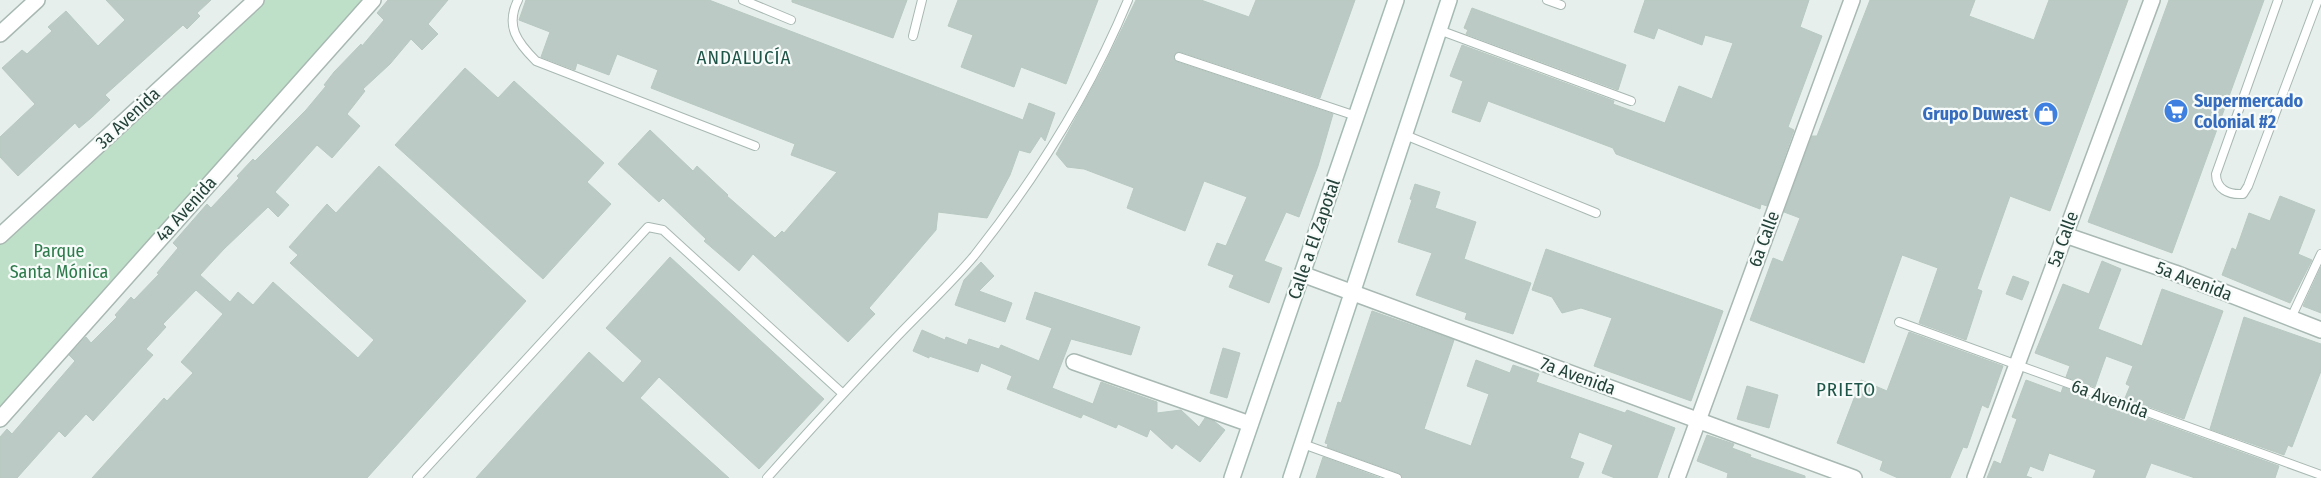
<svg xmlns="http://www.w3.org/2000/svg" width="2321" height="478" font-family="'Fira Sans Condensed',sans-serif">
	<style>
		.green { fill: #bfe0c8 }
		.building { fill: #bbcac4; stroke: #b8c9c2 }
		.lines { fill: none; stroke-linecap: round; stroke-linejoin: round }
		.lane-casing { stroke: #a8b8b2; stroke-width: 10 }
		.street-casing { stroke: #a8b8b2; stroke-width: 18 }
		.secondary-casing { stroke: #a4bbb3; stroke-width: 18 }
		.lane { stroke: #fff; stroke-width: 8 }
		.street { stroke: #fff; stroke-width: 15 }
		.secondary { stroke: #fff; stroke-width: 15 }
		.labels { text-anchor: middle; stroke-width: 4.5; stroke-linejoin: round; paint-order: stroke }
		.shop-label { font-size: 18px; font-weight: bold; fill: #366cbe; stroke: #f7fbf9; text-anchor: start }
		.street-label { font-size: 18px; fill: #24423a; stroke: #f7fbf9 }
		.park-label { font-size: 18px; fill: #2d7a4b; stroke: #f7fbf9 }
		.neighbourhood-label { font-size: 19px; letter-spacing: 1px; fill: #1f5548; stroke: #f7fbf9 }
	</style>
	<rect width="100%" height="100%" fill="#e6efeb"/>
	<!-- green -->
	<polygon class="green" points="256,0 372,0 0,414 0,236"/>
	<!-- building -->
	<g class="building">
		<polygon points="106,0 211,0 197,13 200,16 187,29 183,25 105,95 110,100 91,118 79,128 75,123 18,176 0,157 0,137 35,104 2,68 22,50 27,54 52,31 48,27 66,11 98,46 125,20"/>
		<polygon points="388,0 448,0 428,24 438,34 422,50 411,39 390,64 363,89 365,91 347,114 360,126 332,158 317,145 275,192 289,205 278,217 268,207 224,249 200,275 230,302 238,292 253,305 273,282 358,358 374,340 290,263 298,255 289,247 327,204 336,213 379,166 526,301 367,478 92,478 164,398 167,401 193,373 181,362 223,314 196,290 163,324 166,327 146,349 153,355 93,421 86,414 65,437 59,431 17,478 0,478 0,437 7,429 12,434 55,384 75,361 69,355 86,337 91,343 117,317 115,315 131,297 134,300 159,274 157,273 178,248 173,243 193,220 207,204 211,208 239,178 237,176 253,159 255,161 306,110 326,86 324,85 334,72 361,44 362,46 384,20 377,13"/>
		<polygon points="526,0 709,0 1023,120 1029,103 1055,113 1045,141 1041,136 1030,153 1019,150 1010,175 987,218 938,212 936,230 869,308 875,314 848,342 753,254 739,271 704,241 706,239 663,198 659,202 618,164 650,130 693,171 697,166 728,195 727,196 775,238 782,231 784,233 837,172 791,155 795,144 651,88 658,70 617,54 609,75 577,63 575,70 541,57 550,32 519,20"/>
		<polygon points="792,0 907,0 893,38 792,2"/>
		<polygon points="958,0 1098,0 1066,84 1021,67 1014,87 961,67 973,35 948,26"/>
		<polygon points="1136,0 1201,0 1249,17 1256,0 1355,0 1320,98 1181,52 1176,53 1174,56 1177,62 1333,114 1318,166 1299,217 1286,212 1264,261 1282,268 1269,303 1229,287 1234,275 1208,265 1217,243 1226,246 1247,197 1204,181 1185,231 1127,208 1134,188 1084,169 1067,167 1056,154 1102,70"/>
		<polygon points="1645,0 1809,0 1800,27 1822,36 1788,127 1794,130 1767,206 1761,204 1760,209 1616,154 1613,148 1488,101 1480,122 1452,112 1463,81 1450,76 1462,45 1614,101 1613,104 1665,123 1679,86 1712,99 1733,43 1705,35 1702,45 1658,28 1654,39 1634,32"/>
		<polygon points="1870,0 1975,0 1969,16 2034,40 2049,0 2128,0 2050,211 2010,196 1977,289 1982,291 1966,340 1919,323 1938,268 1902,255 1864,363 1750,320 1773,258 1783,262 1800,218 1784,212 1812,136 1817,136"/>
		<polygon points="2169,0 2264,0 2172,253 2088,222"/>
		<polygon points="1472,8 1626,65 1618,90 1466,34 1468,30 1464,28"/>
		<polygon points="465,68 498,98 514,81 604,163 587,182 611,204 543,279 395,145"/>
		<polygon points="1415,184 1440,192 1435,208 1476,222 1464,259 1531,283 1513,334 1465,319 1467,313 1416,295 1432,253 1398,242 1412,200 1410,199"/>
		<polygon points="2280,196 2315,210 2298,254 2312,260 2290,303 2222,275 2232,248 2236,250 2249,213 2270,221"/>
		<polygon points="1546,249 1723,311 1691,401 1594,366 1612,318 1581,308 1562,313 1552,297 1532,290"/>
		<polygon points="670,257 824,399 759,469 659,377 640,398 729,478 476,478 589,352 623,383 642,361 606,328"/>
		<polygon points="2102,261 2121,269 2098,329 2142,346 2162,289 2223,311 2184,419 2125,398 2130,386 2126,384 2133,366 2106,356 2095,387 2066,377 2070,366 2035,353 2063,284 2089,294"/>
		<polygon points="981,262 994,276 979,291 1012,303 1005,322 955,305 964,280"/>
		<polygon points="2321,267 2321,313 2303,306"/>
		<polygon points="2013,276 2029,282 2022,300 2006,294"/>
		<polygon points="1035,292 1140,327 1131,355 1071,339 1052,388 1093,404 1101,382 1157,402 1157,413 1181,410 1199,427 1205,418 1214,421 1225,430 1200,462 1176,444 1172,449 1150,429 1147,437 1118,424 1116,428 1083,414 1081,418 1007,389 1012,376 981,363 978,372 929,356 929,358 913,351 922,330 945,340 946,337 967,345 969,339 999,349 1001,345 1039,361 1052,328 1026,319"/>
		<polygon points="1372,311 1454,340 1424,429 1471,446 1489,394 1467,386 1476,360 1510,373 1513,365 1539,374 1536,382 1625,413 1627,410 1675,428 1657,478 1615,478 1602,473 1613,445 1579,432 1570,458 1584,463 1578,478 1403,478 1399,473 1327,447 1328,444 1325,443 1338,402 1341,403"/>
		<polygon points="2244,317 2321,344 2321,371 2292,447 2288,445 2284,455 2210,429"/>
		<polygon points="1909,332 2003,366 1988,408 1982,405 1967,448 1963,447 1950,478 1898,478 1880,470 1883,461 1837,443 1861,380 1887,391"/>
		<polygon points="1223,348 1240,353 1227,398 1210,393"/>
		<polygon points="2026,380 2061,393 2063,387 2121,411 2122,409 2279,466 2275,478 2195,478 2151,463 2145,478 2093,478 2096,470 2049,453 2043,471 2030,466 2026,476 2032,478 1987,478 1994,461 2001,464 2017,419 2012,417"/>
		<polygon points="1747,386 1778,395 1769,428 1737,419"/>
		<polygon points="1707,435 1734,444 1732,448 1751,455 1750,457 1805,476 1805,478 1727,478 1728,473 1697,461"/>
		<polygon points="1323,457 1380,478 1316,478"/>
	</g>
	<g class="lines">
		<defs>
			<g id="lane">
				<path d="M518,0C505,26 517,42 536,61L755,146"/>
				<polyline points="743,0 791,20"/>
				<polyline points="1547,0 1561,5"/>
				<path d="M2278,0L2216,174C2216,189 2228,195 2243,194L2248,186L2318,0"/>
				<polyline points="1439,30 1631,101"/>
				<polyline points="913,36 922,0"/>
				<polyline points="1179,57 1356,116"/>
				<polyline points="1405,135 1596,213"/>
				<polyline points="2291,318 2321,254"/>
				<polyline points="1899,322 2321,475"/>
				<polyline points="1303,444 1397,478"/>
				<polyline points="417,478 648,227 663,230 842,393"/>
				<path d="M767,478C807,433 848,388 890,344C917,315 948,287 974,256C1036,178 1090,92 1128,0"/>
			</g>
			<g id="street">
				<polyline points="0,34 37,0"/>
				<polyline points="2065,235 2175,273 2321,330"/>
				<polyline points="0,236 256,0"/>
				<polyline points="1302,274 1854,478"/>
				<polyline points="1074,362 1250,424"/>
				<polyline points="0,419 373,0"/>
				<polyline points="1677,478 1852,0"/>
				<polyline points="1975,478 2152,0"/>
			</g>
			<g id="secondary">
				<polyline points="1232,478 1396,0"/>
				<polyline points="1291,478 1449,0"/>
			</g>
		</defs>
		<!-- lane casing -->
		<use href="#lane" class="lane-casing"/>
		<!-- street casing -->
		<use href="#street" class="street-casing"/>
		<!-- secondary casing -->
		<use href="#secondary" class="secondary-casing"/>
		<!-- lane -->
		<use href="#lane" class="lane"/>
		<!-- street -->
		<use href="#street" class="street"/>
		<!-- secondary -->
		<use href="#secondary" class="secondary"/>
	</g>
	<!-- icons -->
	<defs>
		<symbol id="supermarket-disc" viewBox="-11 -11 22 22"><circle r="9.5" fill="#3f7fe0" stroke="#f7fbf9"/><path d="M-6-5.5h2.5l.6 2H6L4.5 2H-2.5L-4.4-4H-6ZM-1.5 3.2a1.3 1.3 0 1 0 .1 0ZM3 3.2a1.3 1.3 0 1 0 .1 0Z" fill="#fff"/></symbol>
		<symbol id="shop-disc" viewBox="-11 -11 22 22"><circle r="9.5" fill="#3f7fe0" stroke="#f7fbf9"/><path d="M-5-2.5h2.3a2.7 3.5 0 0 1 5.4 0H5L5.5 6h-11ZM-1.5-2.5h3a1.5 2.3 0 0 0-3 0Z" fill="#fff"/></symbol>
	</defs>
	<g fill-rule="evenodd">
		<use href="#supermarket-disc" x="2162" y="97" width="28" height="28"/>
		<use href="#shop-disc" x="2032" y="100" width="28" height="28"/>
	</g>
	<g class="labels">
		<!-- shop labels -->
		<g class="shop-label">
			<text x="2194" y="107">Supermercado<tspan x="2194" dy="21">Colonial #2</tspan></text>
			<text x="2028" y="120" text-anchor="end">Grupo Duwest</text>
		</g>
		<!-- street labels -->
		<g class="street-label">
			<text transform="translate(128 118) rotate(-43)" y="6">3a Avenida</text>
			<text transform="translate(186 209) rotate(-48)" y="6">4a Avenida</text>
			<text transform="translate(1314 239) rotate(-71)" y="6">Calle a El Zapotal</text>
			<text transform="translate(1764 239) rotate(-70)" y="6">6a Calle</text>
			<text transform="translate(2063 239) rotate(-70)" y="6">5a Calle</text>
			<text transform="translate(2194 281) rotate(21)" y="6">5a Avenida</text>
			<text transform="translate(1578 376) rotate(20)" y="6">7a Avenida</text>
			<text transform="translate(2110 399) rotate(20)" y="6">6a Avenida</text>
		</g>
		<!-- park labels -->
		<g class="park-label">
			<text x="59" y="257">Parque<tspan x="59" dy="21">Santa Mónica</tspan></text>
		</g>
		<!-- neighbourhood labels -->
		<g class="neighbourhood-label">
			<text x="744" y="64">ANDALUCÍA</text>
			<text x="1846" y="396">PRIETO</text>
		</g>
	</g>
</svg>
